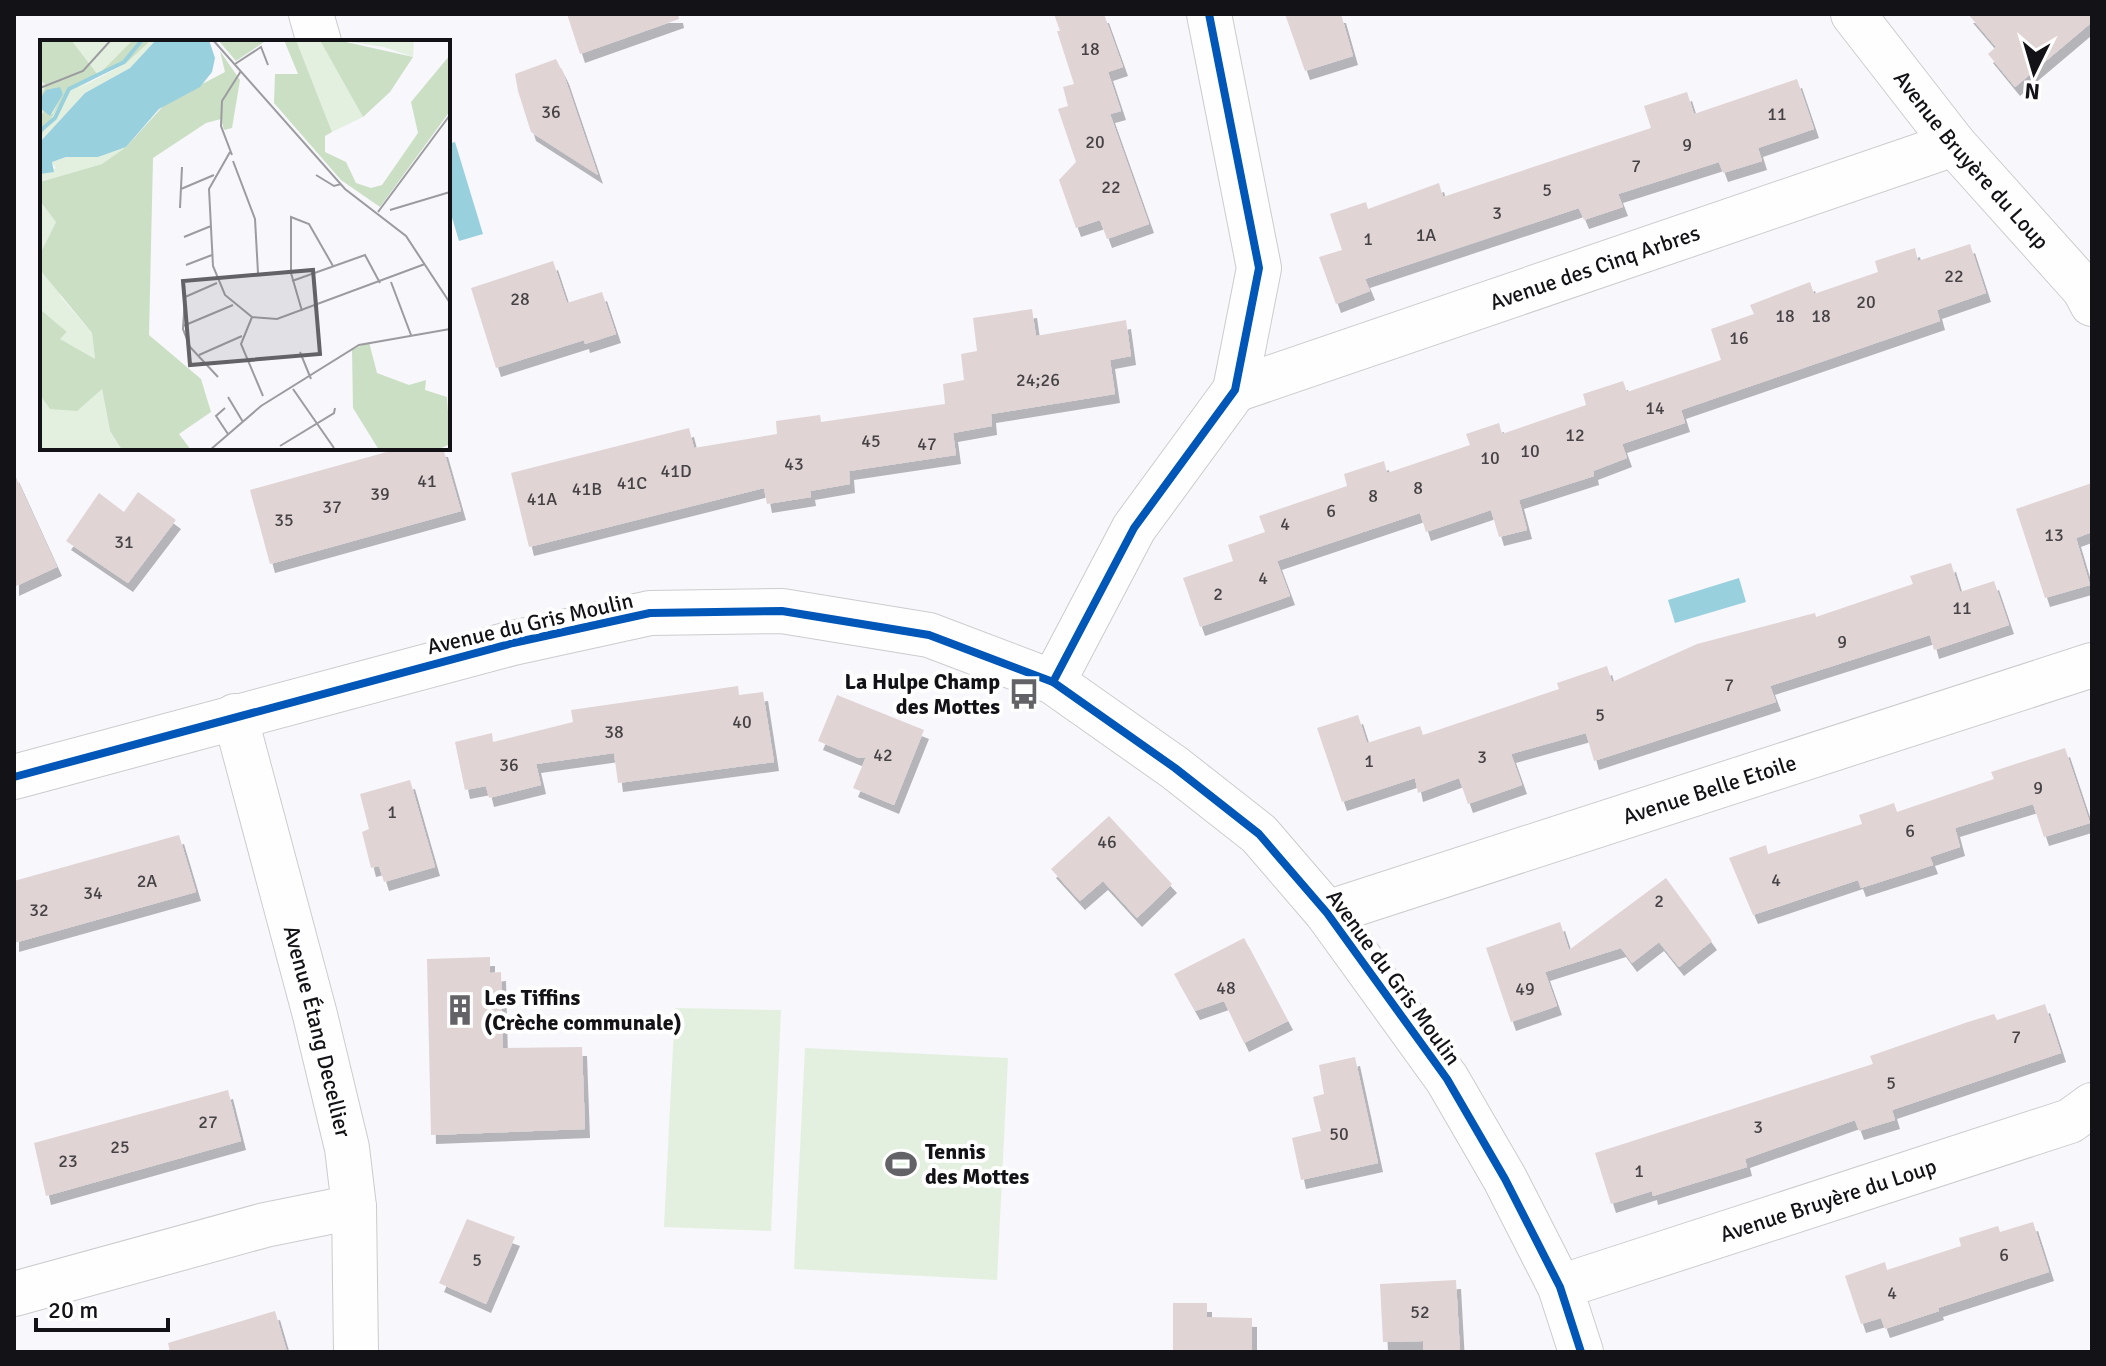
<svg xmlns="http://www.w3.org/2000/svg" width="2106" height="1366" font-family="Signika,sans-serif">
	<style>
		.green { fill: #e3f0df }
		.water { fill: #99d0de }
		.building { fill: #e1d4d5; filter: url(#shadow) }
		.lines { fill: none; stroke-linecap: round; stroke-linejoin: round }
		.minor-casing { stroke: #cccccf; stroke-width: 46 }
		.minor { stroke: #fefeff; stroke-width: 44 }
		.cycleway-casing { stroke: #fff; stroke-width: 13 }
		.cycleway { stroke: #0057b8; stroke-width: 8 }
		.labels { text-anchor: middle; stroke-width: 8; stroke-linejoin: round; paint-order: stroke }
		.number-label { font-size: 18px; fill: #464346 }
		.street-label { font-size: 22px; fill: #131317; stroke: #fff }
		.poi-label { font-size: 22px; font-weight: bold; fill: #131317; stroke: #fff; text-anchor: start }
		.inset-river { fill: none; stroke: #99d0de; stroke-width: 4 }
		.inset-road { fill: none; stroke: #9c9ca0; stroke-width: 2 }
		.view { fill: #636367; fill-opacity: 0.15; stroke: #636367; stroke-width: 4 }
		.inset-edge { fill: none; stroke: #131317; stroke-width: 4 }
	</style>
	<defs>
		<filter id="shadow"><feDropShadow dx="5" dy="9" stdDeviation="0" flood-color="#0004"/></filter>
	</defs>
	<rect width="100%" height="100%" fill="#f7f7fc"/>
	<!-- green -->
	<g class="green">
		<polygon points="675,1008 781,1010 771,1231 664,1227"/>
		<polygon points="805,1048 1008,1058 997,1280 794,1269"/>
	</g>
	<!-- water -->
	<g class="water">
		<polygon points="455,142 483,234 459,241 448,204 448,144"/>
		<polygon points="1739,578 1746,602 1675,623 1668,600"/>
	</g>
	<!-- building -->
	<g class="building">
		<polygon points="567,14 678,14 679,19 580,54"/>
		<polygon points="1054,14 1104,14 1123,67 1108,72 1121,111 1110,114 1149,224 1107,239 1100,220 1076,228 1059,180 1076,162 1058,109 1068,106 1063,87 1074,84 1057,31 1060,31"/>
		<polygon points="1285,14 1341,14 1353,56 1305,71"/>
		<polygon points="1968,14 2092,14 2092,22 2015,87 1988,54 1996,47"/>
		<polygon points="556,59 564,75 598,175 531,132 518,91 515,74"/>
		<polygon points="1797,79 1814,129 1758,148 1762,161 1723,173 1719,162 1618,194 1623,207 1584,220 1579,208 1365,279 1370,291 1336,304 1319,257 1342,250 1330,214 1366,202 1368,209 1439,183 1443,197 1651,128 1644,106 1687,92 1694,114"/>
		<polygon points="1970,244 1986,293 1937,310 1940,321 1681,410 1685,423 1622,444 1627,458 1593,471 1594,476 1519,500 1527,530 1499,537 1491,510 1426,532 1420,513 1277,561 1290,596 1200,627 1183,578 1233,561 1228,545 1265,532 1259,516 1347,486 1344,474 1384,461 1387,473 1470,445 1466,434 1499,423 1502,434 1586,405 1583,394 1623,381 1627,392 1721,360 1711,329 1754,314 1750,305 1810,282 1814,294 1878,272 1875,261 1915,248 1918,261"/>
		<polygon points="553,261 567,303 602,292 616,334 585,344 584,340 496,368 471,288"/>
		<polygon points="1032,309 1036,336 1126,320 1131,356 1110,360 1115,394 991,414 992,426 953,433 956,455 849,471 850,484 810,491 811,497 767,504 764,488 529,547 511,473 689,428 694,448 777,434 776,421 820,415 821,422 945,404 943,384 964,380 961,354 977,351 973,318"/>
		<polygon points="401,448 443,448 461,511 270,564 250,490"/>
		<polygon points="14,473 57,567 14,587"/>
		<polygon points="2092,483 2092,532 2076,538 2090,585 2045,598 2016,509"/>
		<polygon points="138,492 176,520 128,583 66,541 99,493 124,512"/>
		<polygon points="1951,563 1960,592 1994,581 2009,625 1934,650 1930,635 1770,686 1776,702 1594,761 1586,733 1511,754 1522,785 1468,804 1459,778 1418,793 1415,778 1342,802 1317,728 1358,715 1367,743 1420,726 1423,735 1559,689 1557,683 1607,666 1612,682 1697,644 1815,613 1816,617 1913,584 1910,576"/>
		<polygon points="738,686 739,695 763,692 774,762 618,783 614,753 536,764 541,785 489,798 486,786 465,790 455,742 492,733 493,742 573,722 571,710"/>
		<polygon points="837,695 924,730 894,805 853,788 866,757 859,758 818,741"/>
		<polygon points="2065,748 2090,823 2044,837 2033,804 1955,828 1960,847 1930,857 1933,865 1861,888 1858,880 1753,915 1729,858 1766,845 1768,854 1862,824 1859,815 1894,803 1897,812 1994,779 1991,772"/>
		<polygon points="410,780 435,867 384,882 379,866 371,868 362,832 369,829 360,794"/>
		<polygon points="1109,816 1172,884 1137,918 1103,881 1080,901 1051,869"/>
		<polygon points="179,835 196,892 14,943 14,881"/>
		<polygon points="1666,878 1712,941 1679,967 1659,942 1632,963 1621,948 1545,972 1557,1006 1511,1022 1486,948 1560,922 1569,950"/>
		<polygon points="1244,938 1288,1021 1244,1043 1224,1001 1195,1011 1174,974"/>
		<polygon points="490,957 490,973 501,972 503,1048 582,1047 585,1129 431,1135 427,959"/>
		<polygon points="2045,1004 2061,1053 1892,1110 1895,1120 1859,1131 1855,1120 1745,1159 1747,1167 1653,1196 1652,1191 1611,1204 1595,1153 1873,1064 1870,1056 1968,1022 1994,1014 1997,1020"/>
		<polygon points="1355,1057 1378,1163 1301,1180 1292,1138 1321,1131 1313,1097 1324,1094 1319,1065"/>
		<polygon points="228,1090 241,1141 46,1196 34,1143"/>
		<polygon points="467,1219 515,1237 486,1304 439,1283"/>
		<polygon points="2033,1222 2049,1272 1938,1308 1939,1311 1885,1329 1881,1318 1861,1324 1845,1276 1885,1262 1887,1270 1961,1246 1959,1238 1998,1226 2000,1232"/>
		<polygon points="1456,1280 1460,1352 1423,1352 1423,1341 1383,1342 1380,1284"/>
		<polygon points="1173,1303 1207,1303 1207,1317 1252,1318 1252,1352 1173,1352"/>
		<polygon points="275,1311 287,1352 170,1352 168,1343"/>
	</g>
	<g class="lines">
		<defs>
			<g id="minor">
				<polyline points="311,14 319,42"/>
				<path id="s1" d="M1853,14L1954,144L2084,289L2092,304"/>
				<path id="s2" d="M1235,390L1954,144"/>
				<polyline points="1053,682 1134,528 1235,390 1259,268 1209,14"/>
				<path id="s3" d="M235,716L315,1015L347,1148L354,1207L356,1352"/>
				<polyline points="14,777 513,643 650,613 782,611 929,635 1053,682 1175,768 1259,834 1327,913 1447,1079 1505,1179 1560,1287 1581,1352"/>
				<path id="s4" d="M1327,913L2092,665"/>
				<path id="s5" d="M1560,1287L2070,1121L2092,1105"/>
				<polyline points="14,1294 265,1225 354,1207"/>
			</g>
		</defs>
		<!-- minor casing -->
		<use href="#minor" class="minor-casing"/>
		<!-- minor -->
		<use href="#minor" class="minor"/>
		<defs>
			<g id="cycleway">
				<polyline points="1053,682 1134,528 1235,390 1259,268 1209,14"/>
				<polyline points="14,777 513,643 650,613 782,611 929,635 1053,682 1175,768 1259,834 1327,913 1447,1079 1505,1179 1560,1287 1581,1352"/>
			</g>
		</defs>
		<!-- cycleway casing -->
		<use href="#cycleway" class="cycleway-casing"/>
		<!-- cycleway -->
		<use href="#cycleway" class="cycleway"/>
	</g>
	<!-- icons -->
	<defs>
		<symbol id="bus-bare" viewBox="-9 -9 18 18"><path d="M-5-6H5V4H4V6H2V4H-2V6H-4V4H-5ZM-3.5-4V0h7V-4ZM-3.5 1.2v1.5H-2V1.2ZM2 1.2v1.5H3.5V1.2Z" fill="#636367" stroke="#fff" stroke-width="2.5" paint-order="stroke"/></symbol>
		<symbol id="building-bare" viewBox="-9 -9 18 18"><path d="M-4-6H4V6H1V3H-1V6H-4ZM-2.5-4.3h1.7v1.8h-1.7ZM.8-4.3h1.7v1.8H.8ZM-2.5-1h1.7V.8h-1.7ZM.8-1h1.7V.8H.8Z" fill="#636367" stroke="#fff" stroke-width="2.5" paint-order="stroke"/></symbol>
		<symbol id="stadium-bare" viewBox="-9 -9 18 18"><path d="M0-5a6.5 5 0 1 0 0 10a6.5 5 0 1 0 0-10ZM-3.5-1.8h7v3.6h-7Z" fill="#636367" stroke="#fff" stroke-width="2.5" paint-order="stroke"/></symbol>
	</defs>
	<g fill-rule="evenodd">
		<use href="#bus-bare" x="1002" y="672" width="44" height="44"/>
		<use href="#building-bare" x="438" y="988" width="44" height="44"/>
		<use href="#stadium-bare" x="879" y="1142" width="44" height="44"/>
	</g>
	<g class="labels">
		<!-- number labels -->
		<g class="number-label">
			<text x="1090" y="55">18</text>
			<text x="551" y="118">36</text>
			<text x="1777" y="120">11</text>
			<text x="1095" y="148">20</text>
			<text x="1687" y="151">9</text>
			<text x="1636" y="172">7</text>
			<text x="1111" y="193">22</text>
			<text x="1547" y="196">5</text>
			<text x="1497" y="219">3</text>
			<text x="1426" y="241">1A</text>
			<text x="1368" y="245">1</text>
			<text x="1954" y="282">22</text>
			<text x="520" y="305">28</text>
			<text x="1866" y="308">20</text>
			<text x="1785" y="322">18</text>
			<text x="1821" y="322">18</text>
			<text x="1739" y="344">16</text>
			<text x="1038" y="386">24;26</text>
			<text x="1655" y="414">14</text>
			<text x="1575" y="441">12</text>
			<text x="871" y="447">45</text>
			<text x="927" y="450">47</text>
			<text x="1530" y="457">10</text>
			<text x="1490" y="464">10</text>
			<text x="794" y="470">43</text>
			<text x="676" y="477">41D</text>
			<text x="427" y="487">41</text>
			<text x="632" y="489">41C</text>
			<text x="1418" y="494">8</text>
			<text x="587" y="495">41B</text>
			<text x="380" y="500">39</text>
			<text x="1373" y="502">8</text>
			<text x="542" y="505">41A</text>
			<text x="332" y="513">37</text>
			<text x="1331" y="517">6</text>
			<text x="284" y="526">35</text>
			<text x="1285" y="530">4</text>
			<text x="2054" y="541">13</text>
			<text x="124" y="548">31</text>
			<text x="1263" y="584">4</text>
			<text x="1218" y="600">2</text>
			<text x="1962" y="614">11</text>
			<text x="1842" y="648">9</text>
			<text x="1729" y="691">7</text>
			<text x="1600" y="721">5</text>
			<text x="742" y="728">40</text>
			<text x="614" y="738">38</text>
			<text x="883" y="761">42</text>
			<text x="1482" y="763">3</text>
			<text x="1369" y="767">1</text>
			<text x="509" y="771">36</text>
			<text x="2038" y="794">9</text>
			<text x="392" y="818">1</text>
			<text x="1910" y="837">6</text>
			<text x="1107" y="848">46</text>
			<text x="1776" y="886">4</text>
			<text x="147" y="887">2A</text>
			<text x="93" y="899">34</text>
			<text x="1659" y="907">2</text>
			<text x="39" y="916">32</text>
			<text x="1226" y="994">48</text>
			<text x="1525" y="995">49</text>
			<text x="2016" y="1043">7</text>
			<text x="1891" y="1089">5</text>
			<text x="208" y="1128">27</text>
			<text x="1758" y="1133">3</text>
			<text x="1339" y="1140">50</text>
			<text x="120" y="1153">25</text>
			<text x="68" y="1167">23</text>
			<text x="1639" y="1177">1</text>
			<text x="2004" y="1261">6</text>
			<text x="477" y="1266">5</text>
			<text x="1892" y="1299">4</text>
			<text x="1420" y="1318">52</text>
		</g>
		<!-- street labels -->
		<g class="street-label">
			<text dy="8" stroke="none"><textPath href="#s1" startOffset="188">Avenue Bruyère du Loup</textPath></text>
			<text dy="8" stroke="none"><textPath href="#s2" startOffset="380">Avenue des Cinq Arbres</textPath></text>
			<text transform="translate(530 623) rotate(-13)" y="8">Avenue du Gris Moulin</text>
			<text dy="8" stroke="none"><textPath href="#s4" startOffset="402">Avenue Belle Etoile</textPath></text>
			<text transform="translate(1394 977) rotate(54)" y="8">Avenue du Gris Moulin</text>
			<text dy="8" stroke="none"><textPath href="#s3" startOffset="326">Avenue Étang Decellier</textPath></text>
			<text dy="8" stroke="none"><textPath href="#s5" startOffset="282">Avenue Bruyère du Loup</textPath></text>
		</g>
		<!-- poi labels -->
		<g class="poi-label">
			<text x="1000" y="689" text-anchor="end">La Hulpe Champ<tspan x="1000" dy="25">des Mottes</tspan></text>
			<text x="484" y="1005">Les Tiffins<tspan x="484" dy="25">(Crèche communale)</tspan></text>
			<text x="925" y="1159">Tennis<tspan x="925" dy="25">des Mottes</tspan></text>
		</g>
	</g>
	<!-- overview -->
	<g transform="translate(40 40)">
		<rect width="410" height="410" fill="#f7f7fc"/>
		<path d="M0,0H102L90,17L39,48L85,24L102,5L116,0L90,28L45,53L0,102ZM256,0H283L323,77L292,92ZM297,0H374L373,17L344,7ZM77,106L86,107L62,124L0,142V134L16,128L11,122L37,114L59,117ZM1,160L16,182L1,212L21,257L52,293L55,320L19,299L27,293L0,274V161ZM62,349L70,391L82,410H0V355L10,369L43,361Z" fill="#e3f0df"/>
		<path d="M0,0H31L58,35L93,0H111L85,24L29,49L0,97V78L4,71L13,74L23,52L0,57L6,45L0,39ZM178,0H227L196,21ZM244,0H256L292,92L285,96V112L306,122L316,143L331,148L342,145L378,93L371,62L410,15V71L340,167L301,140L234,63L235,34H258ZM297,0L373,17L350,52L323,77L281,2ZM180,11L200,40L192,88L184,90L181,79L166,83L113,118L109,295L161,339L171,372L139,394L151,410H82L70,391L62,349L37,371L10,369L0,355L2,271L27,292L20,299L55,319L52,293L1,231V212L16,182L0,161V142L62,124L86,107L126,63L185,32ZM329,302L337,333L369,345L386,340L385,350L407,357L410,404L397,410H339L313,368L312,310Z" fill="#cbdfc4"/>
		<path d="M116,0H169L175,18L172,32L160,47L119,69L86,107L58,117H26L12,122L14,132L0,134V102L45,53L90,28ZM20,47L23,54L10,76L0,68V59L6,50Z" fill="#99d0de"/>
		<path class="inset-river" d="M0,91L15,78L29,49L84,22L102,0"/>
		<path class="inset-road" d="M173,0L305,149L366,196L410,263M195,24L221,7L228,25M0,48L43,31L71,0M190,112L169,149L173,226L185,255L212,277L237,279L385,224M192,115L181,86L182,61L201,31M193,121L215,179L218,233M276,135L294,146L301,144M141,149L174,135M140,168L142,127M350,170L410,152M338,172L410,75M144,197L171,186M146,225L172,215M252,241L325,215L340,243M351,242L371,295M177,243L145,257L143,289L150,307L178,337M262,271L251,233V177L269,184L293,226M212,277L201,304L223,356M143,286L193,265M260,312L271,339M159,315L202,296M253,349L294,408M188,357L203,382M185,368L176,376L188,394M240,406L294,373L295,368M170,410L221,366L319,305L410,289"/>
		<path class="view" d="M273,230L280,314L150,325L143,241Z"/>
		<rect width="410" height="410" class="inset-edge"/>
	</g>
	<!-- border -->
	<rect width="2106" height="1366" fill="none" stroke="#131317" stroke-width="32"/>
	<!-- north arrow -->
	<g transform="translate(2034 72) rotate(185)" stroke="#ffffff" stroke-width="6" paint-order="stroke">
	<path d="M0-6L14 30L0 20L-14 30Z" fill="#131317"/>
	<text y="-12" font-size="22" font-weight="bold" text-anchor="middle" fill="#131317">N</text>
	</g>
	<!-- scale -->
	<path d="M36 1318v12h132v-12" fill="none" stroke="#131317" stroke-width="4"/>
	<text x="48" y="1318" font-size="24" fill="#131317" stroke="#ffffff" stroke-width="6" paint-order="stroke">20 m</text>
</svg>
